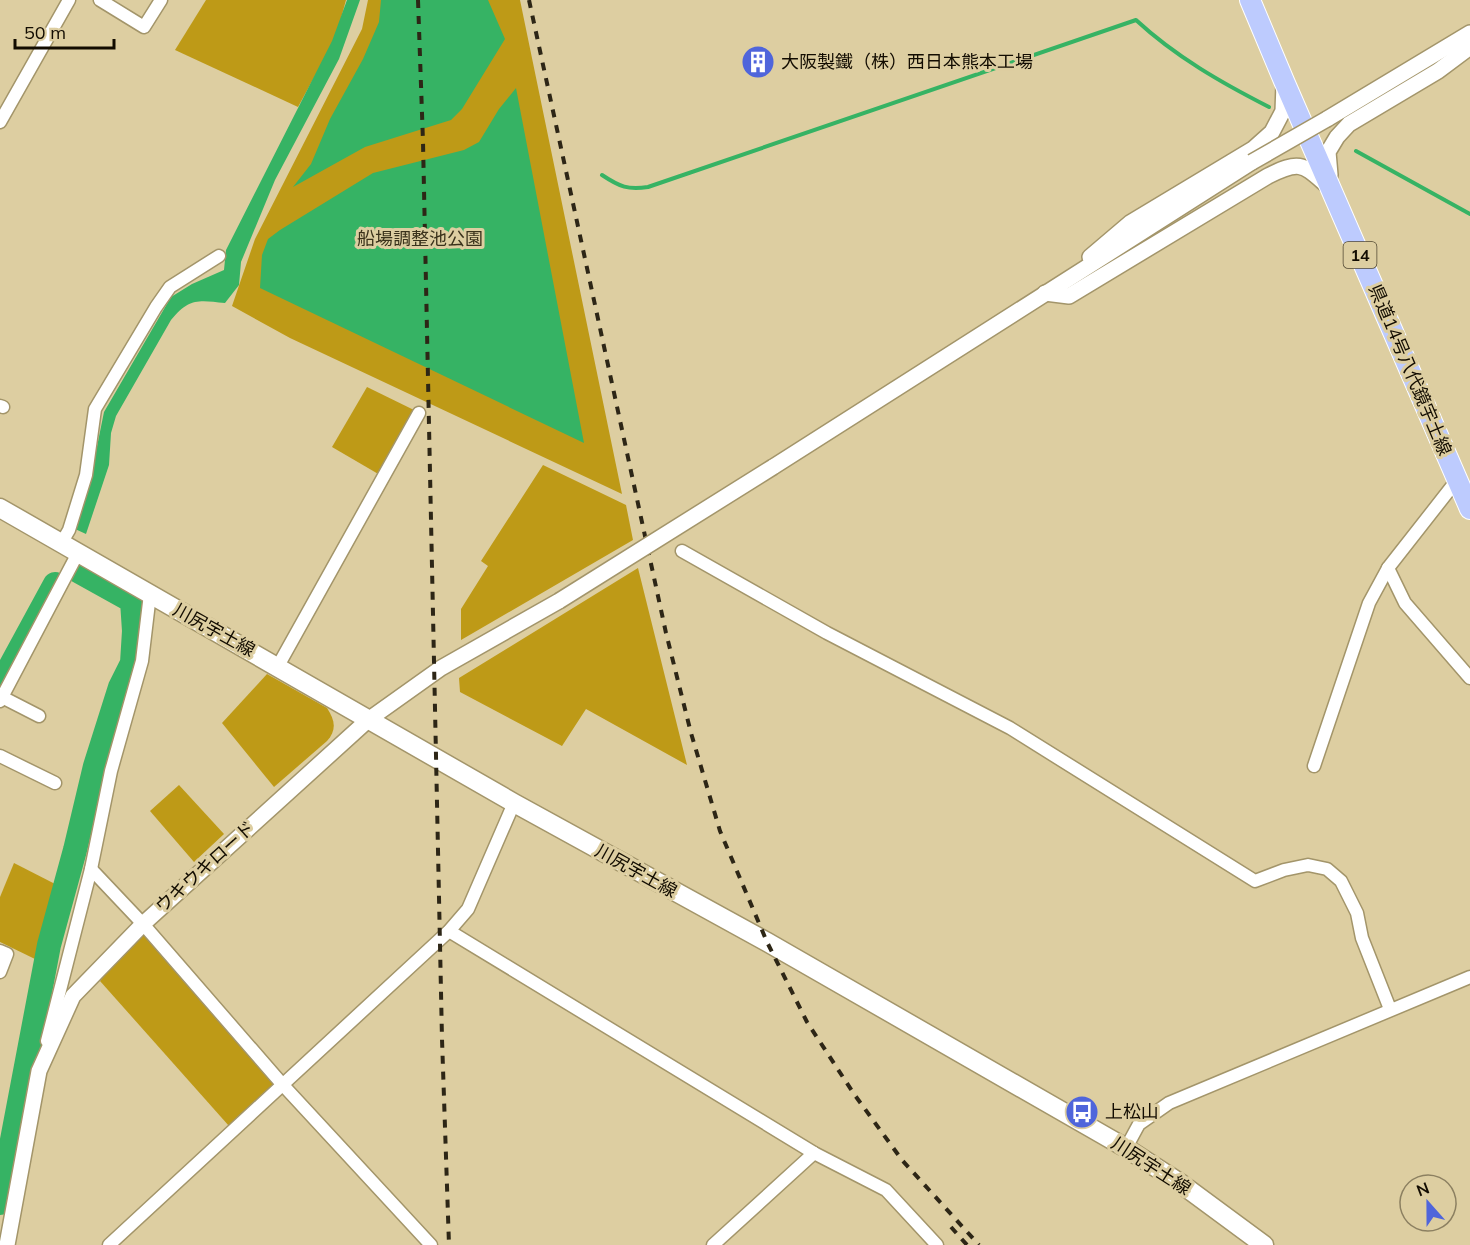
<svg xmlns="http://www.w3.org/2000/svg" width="1470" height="1245" font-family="Mulish,'Noto Sans JP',sans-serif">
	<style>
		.green { fill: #be9a17 }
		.water { fill: #36b364 }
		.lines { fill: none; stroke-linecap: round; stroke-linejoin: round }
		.stream { stroke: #36b364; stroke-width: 4 }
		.river { stroke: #36b364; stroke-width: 24 }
		.minor-casing { stroke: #a3956a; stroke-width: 15 }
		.tertiary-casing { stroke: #a3956a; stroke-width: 18 }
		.secondary-casing { stroke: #a3956a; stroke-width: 21 }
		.primary-casing { stroke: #fff; stroke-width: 22 }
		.minor { stroke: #fff; stroke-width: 12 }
		.tertiary { stroke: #fff; stroke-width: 15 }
		.secondary { stroke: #fff; stroke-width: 18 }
		.primary { stroke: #bdcbfe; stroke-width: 20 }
		.rail { stroke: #2d2616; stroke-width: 4; stroke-dasharray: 8 8; stroke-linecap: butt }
		.tertiary-bridge-casing { stroke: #a3956a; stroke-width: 18; stroke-linecap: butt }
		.tertiary-bridge { stroke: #fff; stroke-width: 15 }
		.labels { text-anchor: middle; stroke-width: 6; stroke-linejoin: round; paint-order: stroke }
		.shield { fill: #ddcea1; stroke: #4f4631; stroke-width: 1.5 }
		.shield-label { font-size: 16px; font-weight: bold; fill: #120c01 }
		.poi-label { font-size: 18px; fill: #120c01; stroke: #ddcea1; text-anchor: start }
		.park-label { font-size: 18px; fill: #3a321b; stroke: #ddcea1 }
		.street-label { font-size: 18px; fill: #120c01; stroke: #ddcea1 }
	</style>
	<rect width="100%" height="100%" fill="#ddcea1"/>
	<!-- green -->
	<g class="green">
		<polygon points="206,0 346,0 336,37 298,107 175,50"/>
		<polygon points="368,0 520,0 622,494 290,338 232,306 255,239 362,29"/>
		<polygon points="367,387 416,411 380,475 332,447"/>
		<polygon points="543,465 626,505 633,540 461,640 461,609 488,566 481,561"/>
		<polygon points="638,568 687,765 586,709 562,746 460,692 459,678"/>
		<path d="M267,674L327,708C335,720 337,730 327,741L274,787L222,723Z"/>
		<polygon points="179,785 224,834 194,862 150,811"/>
		<polygon points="14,863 59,886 37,960 0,942 0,897"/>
		<polygon points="144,932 275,1083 229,1126 100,981 120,955"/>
	</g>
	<!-- water -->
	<g class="water">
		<path d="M347,0H360L339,59L275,180L241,262L239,285L225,303C198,300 189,298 171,320L116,416L111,433L109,465L86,534L75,529L90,481L104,412L171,297L192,284L224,270L226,250L332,41Z"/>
		<polygon points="381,0 488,0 505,39 462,109 451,120 365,147 293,187 311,164 330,119 363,59 379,22"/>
		<polygon points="516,88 584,443 260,288 262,255 268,239 280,230 373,173 464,150 479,142 499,109"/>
	</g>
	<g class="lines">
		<!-- stream -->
		<g class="stream">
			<polyline points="1356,151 1470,214"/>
			<path d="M602,175C620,187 628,190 648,187L1136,20C1176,57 1222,83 1269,107"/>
		</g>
		<!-- river -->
		<g class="river">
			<polyline points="0,685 55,584"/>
			<polyline points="0,1203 49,945 75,850 95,766 120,687 132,663 134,631 132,601 78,571"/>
		</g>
		<defs>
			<g id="minor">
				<polyline points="100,0 144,27 161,0"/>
				<polyline points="0,122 69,0"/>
				<polyline points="0,406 3,407"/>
				<polyline points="62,542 69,530 86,475 95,409 156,307 170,287 219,256"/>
				<polyline points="682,551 827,633 1010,728 1255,881 1284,870 1308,865 1327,869 1341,881 1357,913 1362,938 1390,1009"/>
				<polyline points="1388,568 1405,603 1470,678"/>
				<polyline points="278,666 419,413"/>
				<polyline points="2,697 39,716"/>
				<polyline points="0,701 78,553"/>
				<polyline points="0,756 55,783"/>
				<polyline points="1314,766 1369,603 1388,568 1457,480"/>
				<polyline points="91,869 143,924 282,1084 431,1245"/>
				<polyline points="449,931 814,1153 886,1190 937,1245"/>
				<polyline points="0,951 7,954 0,972"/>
				<polyline points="47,1041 91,869 111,771 142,661 150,594"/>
				<polyline points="1126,1148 1139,1124 1169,1103 1470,977"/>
				<polyline points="109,1245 449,931 468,909 514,803"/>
				<polyline points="713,1245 814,1153"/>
			</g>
			<g id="tertiary">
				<polyline points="1327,119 1470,33"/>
				<polyline points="1330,175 1328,152 1337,137 1349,124 1438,71 1470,47"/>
				<polyline points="1090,257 1130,223 1253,149 1272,132 1283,111 1284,84"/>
				<path d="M1045,293L1069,296L1268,176C1302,159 1303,165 1330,188"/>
				<polyline points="773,467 1252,162"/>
				<polyline points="7,1245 39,1071 73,996 143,924 368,720 441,668 559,601"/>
			</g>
			<polyline id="secondary" points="0,508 514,803 767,942 1126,1148 1180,1183 1264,1245"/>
			<polyline id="primary" points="1250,0 1284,81 1470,509"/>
		</defs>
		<!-- minor casing -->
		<use href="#minor" class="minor-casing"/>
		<!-- tertiary casing -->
		<use href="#tertiary" class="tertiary-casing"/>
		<!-- secondary casing -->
		<use href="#secondary" class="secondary-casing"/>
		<!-- primary casing -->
		<use href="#primary" class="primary-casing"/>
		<!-- minor -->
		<use href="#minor" class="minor"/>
		<!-- tertiary -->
		<use href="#tertiary" class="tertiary"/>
		<!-- secondary -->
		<use href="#secondary" class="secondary"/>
		<!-- primary -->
		<use href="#primary" class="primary"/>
		<!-- rail -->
		<g class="rail">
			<polyline points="418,0 423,142 442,1039 449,1245"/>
			<polyline points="529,0 666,633 691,733 720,831 767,942 807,1022 854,1094 902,1160 979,1245"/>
			<polyline points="951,1227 967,1245"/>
		</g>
		<defs>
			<g id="tertiary-bridge">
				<polyline points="1252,162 1327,119"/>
				<polyline points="559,601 773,467"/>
			</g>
		</defs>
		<!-- tertiary-bridge casing -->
		<use href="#tertiary-bridge" class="tertiary-bridge-casing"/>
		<!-- tertiary-bridge -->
		<use href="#tertiary-bridge" class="tertiary-bridge"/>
	</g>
	<!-- icons -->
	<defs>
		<symbol id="building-disc" viewBox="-11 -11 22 22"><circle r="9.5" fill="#4f65db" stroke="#ddcea1"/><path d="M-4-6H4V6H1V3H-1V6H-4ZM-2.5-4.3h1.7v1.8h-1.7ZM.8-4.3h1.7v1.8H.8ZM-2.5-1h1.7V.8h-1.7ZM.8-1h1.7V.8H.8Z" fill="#fff"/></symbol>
		<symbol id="bus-disc" viewBox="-11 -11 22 22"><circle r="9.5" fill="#4f65db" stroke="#ddcea1"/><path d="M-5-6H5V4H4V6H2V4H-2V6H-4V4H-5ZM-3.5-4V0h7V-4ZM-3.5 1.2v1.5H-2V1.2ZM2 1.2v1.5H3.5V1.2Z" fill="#fff"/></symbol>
	</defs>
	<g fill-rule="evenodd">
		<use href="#building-disc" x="739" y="43" width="38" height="38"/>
		<use href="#bus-disc" x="1063" y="1093" width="38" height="38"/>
	</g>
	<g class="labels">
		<!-- shield labels -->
		<rect class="shield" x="1343.5" y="242" width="33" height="26" rx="4.5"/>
		<g class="shield-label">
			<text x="1360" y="261">14</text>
		</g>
		<!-- poi labels -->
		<g class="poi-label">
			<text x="781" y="68">大阪製鐵（株）西日本熊本工場</text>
			<text x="1105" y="1118">上松山</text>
		</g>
		<!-- park labels -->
		<g class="park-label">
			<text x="420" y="245">船場調整池公園</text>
		</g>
		<!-- street labels -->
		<g class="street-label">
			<text transform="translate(1410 370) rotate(67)" y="6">県道14号八代鏡宇土線</text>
			<text transform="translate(214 630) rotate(29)" y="6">川尻宇土線</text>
			<text transform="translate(205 867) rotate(-42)" y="6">ウキウキロード</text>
			<text transform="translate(636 871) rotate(29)" y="6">川尻宇土線</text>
			<text transform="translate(1151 1166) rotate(33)" y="6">川尻宇土線</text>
		</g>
	</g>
	<!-- north arrow -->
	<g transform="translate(1428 1203) rotate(339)"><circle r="28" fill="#ddcea1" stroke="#8c8061" stroke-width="1.5"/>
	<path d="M0-4.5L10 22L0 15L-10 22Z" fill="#4f65db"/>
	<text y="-9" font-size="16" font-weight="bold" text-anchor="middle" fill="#120c01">N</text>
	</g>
	<!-- scale -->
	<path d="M15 39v9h99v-9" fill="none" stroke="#120c01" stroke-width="3"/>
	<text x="24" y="39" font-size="18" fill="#120c01" stroke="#ddcea1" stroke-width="4.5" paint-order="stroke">50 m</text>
</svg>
